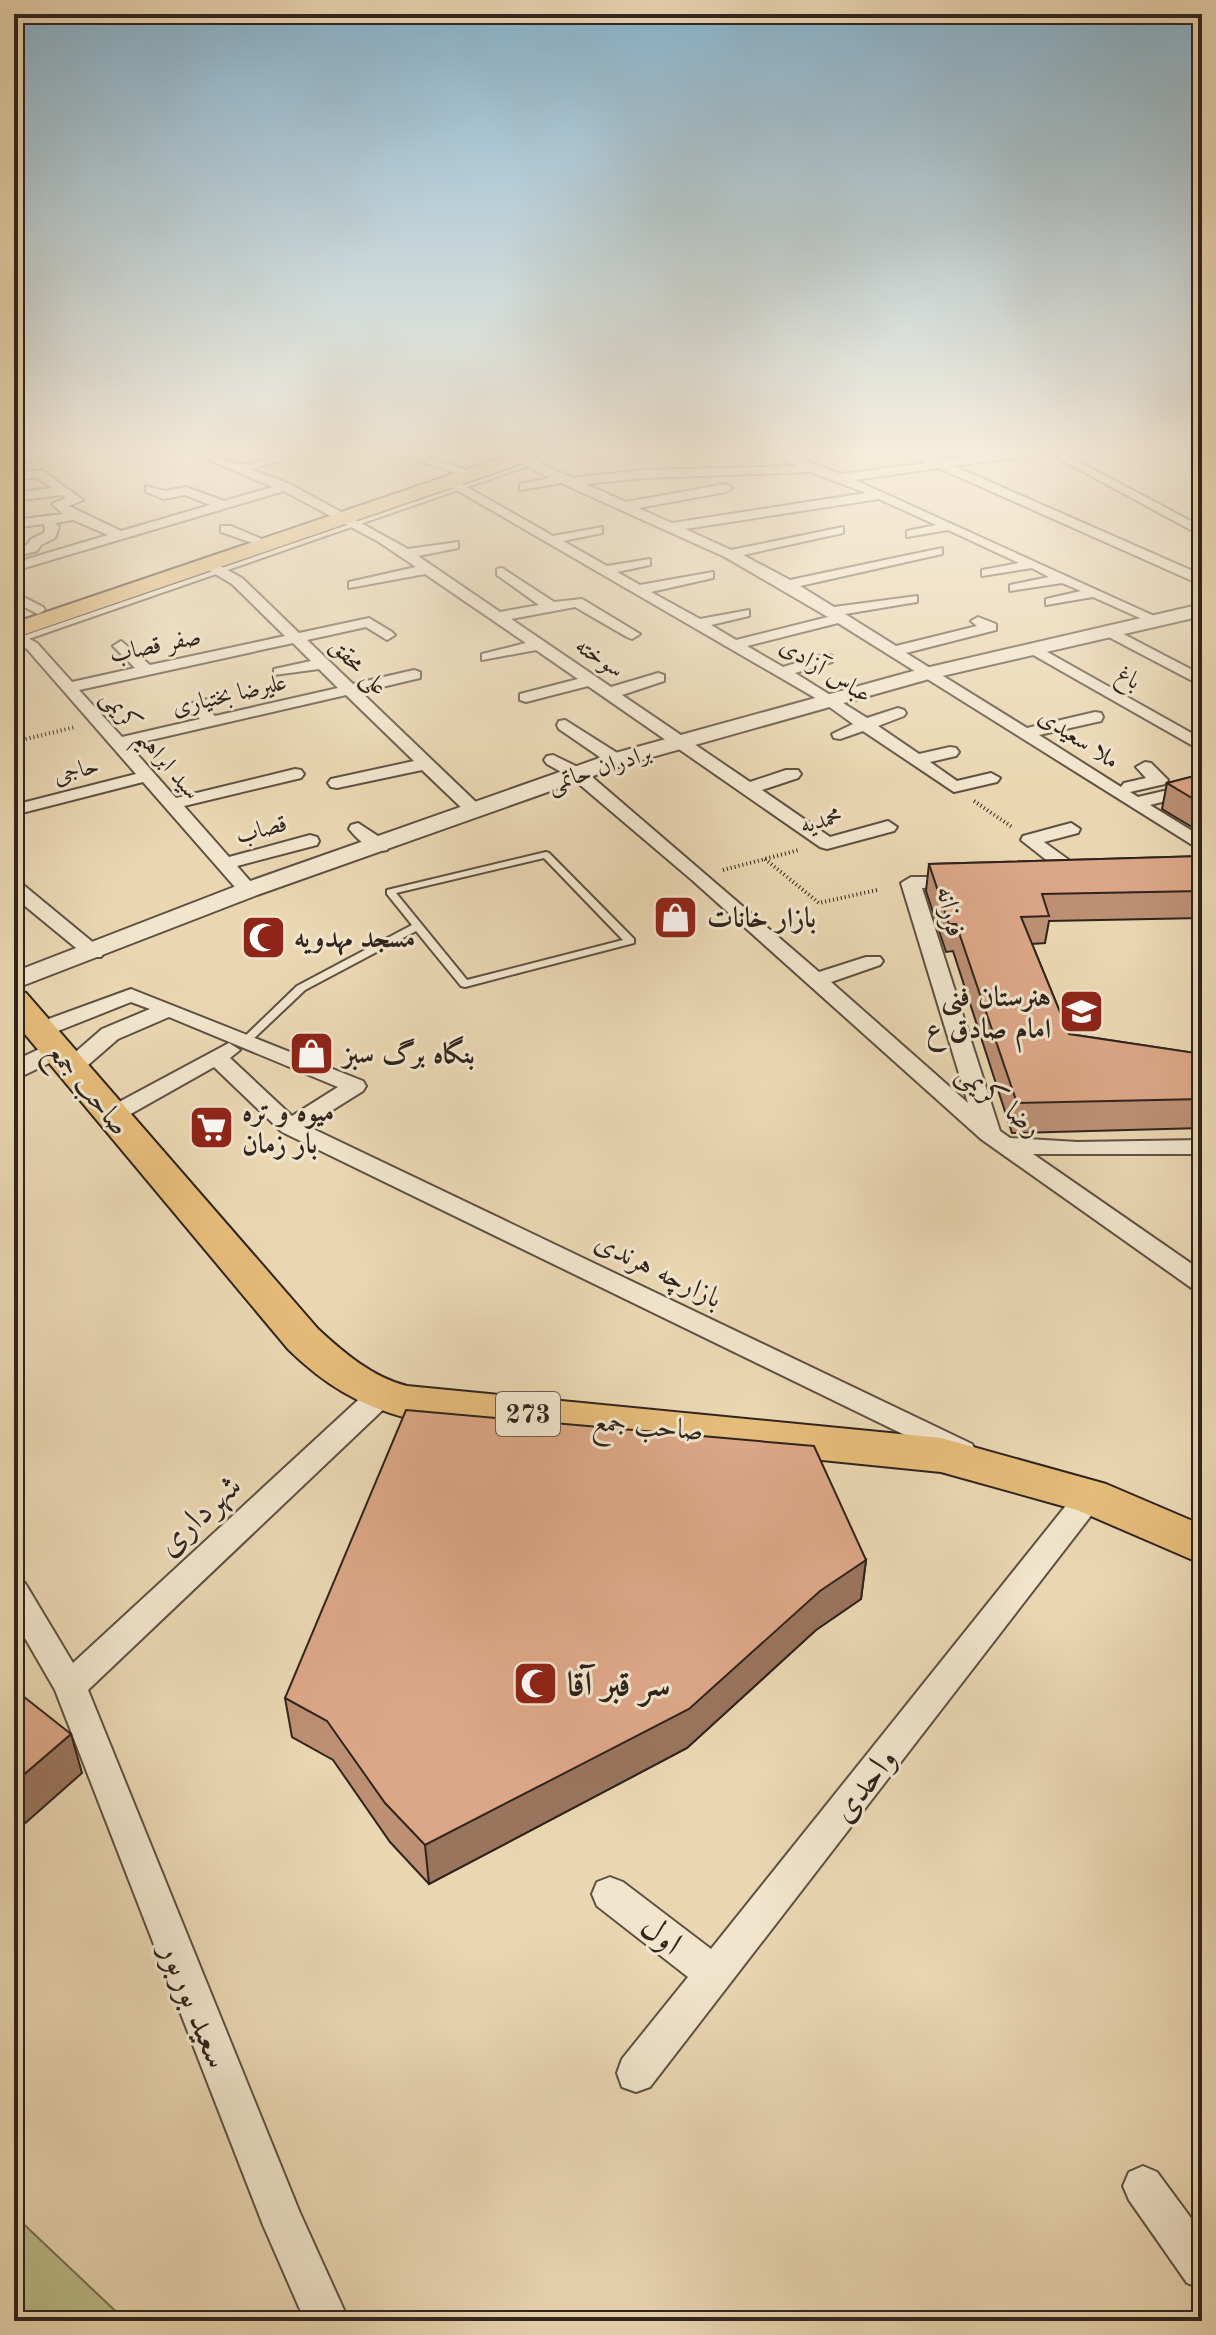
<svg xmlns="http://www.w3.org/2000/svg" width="1216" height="2335" font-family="'Old Standard TT',Amiri,serif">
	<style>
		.green { fill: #bbbd89; stroke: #767053; stroke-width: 2 }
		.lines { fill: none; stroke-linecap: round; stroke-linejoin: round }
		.service-casing { stroke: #5e5142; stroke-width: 4 }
		.minor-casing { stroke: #5e5142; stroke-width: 4 }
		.tertiary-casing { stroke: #5e5142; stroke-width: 4 }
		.primary-casing { stroke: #30241d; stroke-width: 4 }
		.path { stroke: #30241d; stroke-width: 4; stroke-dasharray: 1 3; stroke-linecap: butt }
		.service { fill: #f1e5cd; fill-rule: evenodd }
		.minor { fill: #f1e5cd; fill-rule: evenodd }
		.tertiary { fill: #f1e5cd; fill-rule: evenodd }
		.primary { fill: #e5bc79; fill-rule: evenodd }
		.wall { fill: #bd9074; stroke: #30241d; stroke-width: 2 }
		.shaded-wall { fill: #9a755e; stroke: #30241d; stroke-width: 2 }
		.building { fill: #dca787; stroke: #30241d; stroke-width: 2 }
		.labels { text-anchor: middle; stroke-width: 6; stroke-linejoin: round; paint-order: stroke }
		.far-street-label { font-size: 24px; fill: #30241d; stroke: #f1e5cd }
		.shield { fill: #f1e5cd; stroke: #6a5e52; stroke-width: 2 }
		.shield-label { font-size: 26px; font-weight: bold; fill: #30241d }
		.street-label { font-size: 28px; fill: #30241d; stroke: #f1e5cd }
		.poi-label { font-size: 28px; font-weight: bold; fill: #30241d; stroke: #f1e5cd; text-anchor: start }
		.near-street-label { font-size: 34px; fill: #30241d; stroke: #f1e5cd }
		.near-poi-label { font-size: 34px; font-weight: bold; fill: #30241d; stroke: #f1e5cd; text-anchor: start }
	</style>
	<rect width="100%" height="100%" fill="#ead7b2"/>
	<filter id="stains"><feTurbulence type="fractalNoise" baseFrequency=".0025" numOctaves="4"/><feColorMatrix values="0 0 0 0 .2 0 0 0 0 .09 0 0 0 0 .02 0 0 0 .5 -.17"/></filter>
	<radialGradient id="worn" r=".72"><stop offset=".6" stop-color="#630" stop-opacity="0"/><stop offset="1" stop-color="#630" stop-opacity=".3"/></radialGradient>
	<!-- green -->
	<polygon class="green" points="14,2215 126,2321 14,2321"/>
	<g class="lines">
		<defs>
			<g id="service">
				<polygon points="563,451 571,451 14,644 14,639"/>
				<path d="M546,852L549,853L634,939V943L465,987L461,986L416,931L305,990L249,1043H241L240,1041L297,986L412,925L387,894V890ZM544,858L623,940L467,980L396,893Z"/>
			</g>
			<g id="minor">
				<polygon points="36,451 50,451 53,454 14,464 14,456"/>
				<path d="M188,451C207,450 219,460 237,464C253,467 292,451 314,451L251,469L290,484L408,549L458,542V548L418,556L500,612L539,605L497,575V569L502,568L554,602L582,599L640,634L632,639L627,637L575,607L511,619L611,687L658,673L664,675V681L622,695L750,782L786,770H798L801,774L798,778L762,790L830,837L888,821L897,827L894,831L827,849L820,847L588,686L526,702L520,700V694L578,679L536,650L482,660V654L526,643L425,574L349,588V582L416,567L379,542L284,491L14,571V563L108,535L73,520L55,523L59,527L55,538L41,545L37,551L14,557V549L27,545L31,539L44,533L45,527L43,524L14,528V520L63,514L52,504L66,498L61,495L14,501V493L52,488L36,477L14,481V473L42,470L83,500L69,506L121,531L210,505L185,495L164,499L146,492V486L165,491L186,487L224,501L273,487Z"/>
				<polygon points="391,451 409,451 478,474 468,477"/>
				<path d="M763,451H779L841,474L926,463L904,451H919L942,460L1011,451H1041L1035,455L954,466L1202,575V584L1197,583L939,468L855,480L1163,620L1161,623H1151L1093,597L1046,605V599L1081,591L1062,583L1010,591V585L1049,577L1032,568L982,576V570L1019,563L948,530L907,537V531L936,525L879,499L685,529L731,550L843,527V533L743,555L790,580L942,548V554L800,586L834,607L917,596V602L845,614L896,646L977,626L971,621L978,617L996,624V630L906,653L1027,728L1095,712L1101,713L1103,717L1101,721L1039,735L1121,787L1124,783L1146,778L1136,767L1145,762L1151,763L1168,780L1165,784L1130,792L1138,797L1202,782V792L1150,805L1202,837V851L838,623L747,646L783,667L826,654L832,656V662L795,673L867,718L898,708L904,710L906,713L904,716L878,726L919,754L950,747L956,748L959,752L956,756L930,762L957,781L991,773L1000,778L997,782L954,792L863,731L840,739L834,738L832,734L853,724L824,703L443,482L453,479L553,536L602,527V533L563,541L607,566L650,559V565L617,572L640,585L713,572V578L651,592L700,619L749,610V616L711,625L736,640L828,617L725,557L561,483L520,490V484L550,478L511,458L521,455L573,478L643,470L798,466ZM811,472L866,493L672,523L638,508L726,492L732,488L726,484L626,502L586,484L643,478Z"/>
				<polygon points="1045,451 1059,451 1202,527 1202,536"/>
				<polygon points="221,526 231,526 271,543 264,547 221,532"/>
				<path d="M207,559L242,578L299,633L369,618L392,632L395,635L387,640L366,627L307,640L353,684L414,670L420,672V678L361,692L480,806L483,810L480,814H468L422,770L337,788L331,787L328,783L331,779L414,761L346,695L129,745L176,798L295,769L301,770L304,774L301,778L184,806L229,857L310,835L317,837L319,841L317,845L237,866L258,890L255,894H241L143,782L14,815V805L136,774L27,649L14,642V631L37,643L72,682L135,668L113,646L121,641L150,665L285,636L232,584L202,566L200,563ZM293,643L311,661L274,669V675L319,669L338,688L215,716L207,709L224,702L216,697L189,704L187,707L200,719L122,737L79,690Z"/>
				<polygon points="14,592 43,607 45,610 38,614 14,602"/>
				<polygon points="1108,626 1202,675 1202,686 1103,634 1100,631"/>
				<polygon points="1033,644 1202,739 1202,751 1028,652 1025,649"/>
				<polygon points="565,720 622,756 625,760 622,764 610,764 559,729 557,725 559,721"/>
				<polygon points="553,755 584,770 819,972 866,957 880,957 883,961 880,965 831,982 968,1103 901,883 911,877 967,877 970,881 967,885 922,888 1000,1131 1010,1138 1077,1142 1202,1140 1202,1154 1033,1154 1202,1271 1202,1292 1193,1289 981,1139 692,880 572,778 547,764 544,760 547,756"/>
				<path d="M358,823L387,842L389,846L387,850C372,854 358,840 349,829L351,825Z"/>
				<polygon points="1071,823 1080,829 1078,833 1044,842 1087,873 1090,877 1080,883 1073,881 1021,840 1023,836"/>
				<polygon points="14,881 21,883 101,949 104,953 101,957 87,957 14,897"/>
				<polygon points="131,989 363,1081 366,1086 363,1091 307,1126 972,1444 976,1451 972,1458 962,1462 952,1458 282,1132 214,1067 120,1120 104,1120 100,1115 104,1110 229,1043 240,1050 230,1058 292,1116 338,1087 169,1017 118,1039 80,1072 64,1072 61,1067 64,1062 102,1029 150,1009 131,1002 48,1035 40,1037 29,1030 32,1025"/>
				<polygon points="379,1387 389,1390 393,1397 389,1404 88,1690 300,2213 349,2321 305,2321 263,2225 55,1690 14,1619 14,1580 25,1583 73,1663 369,1390"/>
				<polygon points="1090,1485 1100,1488 1105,1496 1100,1504 650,2087 636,2092 622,2087 617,2073 622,2059 688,1977 597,1906 592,1894 597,1882 610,1877 623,1882 711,1949 1080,1488"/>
				<polygon points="1143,2166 1157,2172 1202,2233 1202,2289 1187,2283 1129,2200 1123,2186 1129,2172"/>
			</g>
			<g id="tertiary">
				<polygon points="1202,604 1202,616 929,679 624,765 257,895 14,989 14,972 239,885 608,755 917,670"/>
				<polygon points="56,1041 66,1043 70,1049 66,1055 14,1080 14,1061"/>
			</g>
			<g id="primary">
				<polygon points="521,451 549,451 546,455 14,638 14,623"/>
				<path d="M14,990L26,993L318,1329C344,1353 372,1377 407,1386L941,1438L1106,1484L1202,1525V1564L1077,1510L941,1472L407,1418C358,1405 324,1384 288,1349L14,1021Z"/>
			</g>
		</defs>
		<!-- service casing -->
		<use href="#service" class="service-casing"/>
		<!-- minor casing -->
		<use href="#minor" class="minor-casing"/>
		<!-- tertiary casing -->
		<use href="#tertiary" class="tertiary-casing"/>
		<!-- primary casing -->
		<use href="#primary" class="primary-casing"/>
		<!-- path -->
		<g class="path">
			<polyline points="14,742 75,727"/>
			<polyline points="974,801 1012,827"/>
			<polyline points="765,859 819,903 877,890"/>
			<polyline points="723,870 799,850"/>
		</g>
		<!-- service -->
		<use href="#service" class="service"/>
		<!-- minor -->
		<use href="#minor" class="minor"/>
		<!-- tertiary -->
		<use href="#tertiary" class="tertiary"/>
		<!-- primary -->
		<use href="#primary" class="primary"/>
	</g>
	<!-- wall -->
	<g class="wall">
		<polygon points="1202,774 1202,833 1162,809 1167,783"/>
		<polygon points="1202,856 1202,918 1049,921 1045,943 1032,944 1069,1034 1202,1054 1202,1128 1012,1133 953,951 946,952 926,891 929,864"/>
		<polygon points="866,1560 861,1599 816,1630 687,1748 429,1884 390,1842 333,1760 292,1737 285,1698"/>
	</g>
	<!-- shaded-wall -->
	<g class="shaded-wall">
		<polygon points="866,1560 861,1599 816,1630 687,1748 429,1884 425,1845"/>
		<polygon points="71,1734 82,1773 14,1833 14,1783"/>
	</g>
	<!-- building -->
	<g class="building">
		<polygon points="1202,774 1202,804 1167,783"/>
		<polygon points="1202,856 1202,891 1042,894 1049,916 1021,917 1069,1034 1202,1054 1202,1099 1017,1103 956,924 949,924 929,864"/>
		<polygon points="406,1410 814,1446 866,1560 820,1591 689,1709 425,1845 385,1803 327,1721 285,1698"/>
		<polygon points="14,1689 71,1734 14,1783"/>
	</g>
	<!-- sky -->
	<linearGradient id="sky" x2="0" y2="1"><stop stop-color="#88b6d2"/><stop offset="0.58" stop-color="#f6eddc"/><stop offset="1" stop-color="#f6eddc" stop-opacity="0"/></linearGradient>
	<rect width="1216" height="778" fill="url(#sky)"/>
	<!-- icons -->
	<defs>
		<symbol id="shop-square" viewBox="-11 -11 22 22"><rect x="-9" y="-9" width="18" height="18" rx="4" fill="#8f2418" stroke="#f1e5cd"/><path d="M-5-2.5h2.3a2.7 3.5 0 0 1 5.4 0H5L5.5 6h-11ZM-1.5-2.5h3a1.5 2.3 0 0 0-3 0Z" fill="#fff"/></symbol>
		<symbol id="mosque-square" viewBox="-11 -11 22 22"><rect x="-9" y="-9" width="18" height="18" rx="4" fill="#8f2418" stroke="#f1e5cd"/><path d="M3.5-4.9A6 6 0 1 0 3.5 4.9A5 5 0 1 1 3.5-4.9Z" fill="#fff"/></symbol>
		<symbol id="school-square" viewBox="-11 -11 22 22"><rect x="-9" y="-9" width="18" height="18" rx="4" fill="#8f2418" stroke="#f1e5cd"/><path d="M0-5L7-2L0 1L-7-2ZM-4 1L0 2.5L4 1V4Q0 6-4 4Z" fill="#fff"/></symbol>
		<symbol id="supermarket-square" viewBox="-11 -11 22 22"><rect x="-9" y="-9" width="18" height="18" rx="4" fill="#8f2418" stroke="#f1e5cd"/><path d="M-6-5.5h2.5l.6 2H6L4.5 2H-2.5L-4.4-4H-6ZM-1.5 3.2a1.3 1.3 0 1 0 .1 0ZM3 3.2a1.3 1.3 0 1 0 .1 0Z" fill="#fff"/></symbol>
	</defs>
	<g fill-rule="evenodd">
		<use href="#shop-square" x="650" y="892" width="51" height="51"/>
		<use href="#mosque-square" x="238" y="912" width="51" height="51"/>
		<use href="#school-square" x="1056" y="986" width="51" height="51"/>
		<use href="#shop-square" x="286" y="1028" width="51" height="51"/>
		<use href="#supermarket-square" x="186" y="1102" width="51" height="51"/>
		<use href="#mosque-square" x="510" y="1658" width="51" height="51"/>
	</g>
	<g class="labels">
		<!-- far-street labels -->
		<g class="far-street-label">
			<text transform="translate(155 645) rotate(-12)" y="8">صفر قصاب</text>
			<text transform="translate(600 657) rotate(34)" y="8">سوخته</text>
			<text transform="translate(359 666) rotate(45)" y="8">علی محقق</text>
			<text transform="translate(826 670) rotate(32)" y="8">عباس آزادی</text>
			<text transform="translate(1129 677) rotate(30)" y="8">باغ</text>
			<text transform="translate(229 694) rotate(-13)" y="8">علیرضا بختیاری</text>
			<text transform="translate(1079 738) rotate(33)" y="8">ملا سعیدی</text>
			<text transform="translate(151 744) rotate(49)" y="8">سید ابراهیم کریمی</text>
			<text transform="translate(599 768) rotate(-18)" y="8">برادران حاتمی</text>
			<text transform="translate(76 770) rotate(-15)" y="8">حاجی</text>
			<text transform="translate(821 820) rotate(-14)" y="8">محمدیه</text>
			<text transform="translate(261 829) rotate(-15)" y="8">قصاب</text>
		</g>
		<!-- shield labels -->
		<rect class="shield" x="496" y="1392" width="64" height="44" rx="6"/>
		<g class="shield-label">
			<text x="528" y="1423">273</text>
		</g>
		<!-- street labels -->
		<g class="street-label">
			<text transform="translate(952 911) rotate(77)" y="10">فرزانه</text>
			<text transform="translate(89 1088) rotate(50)" y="10">صاحب جمع</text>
			<text transform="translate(1000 1099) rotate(39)" y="10">رضا کریمی</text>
			<text transform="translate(659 1269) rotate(26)" y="10">بازارچه هرندی</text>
			<text transform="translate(648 1425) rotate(5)" y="10">صاحب جمع</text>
		</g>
		<!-- poi labels -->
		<g class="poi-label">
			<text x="707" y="927">بازار خانات</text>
			<text x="294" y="947">مسجد مهدویه</text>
			<text x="1051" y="1006" text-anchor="end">هنرستان فنی<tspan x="1051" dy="32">امام صادق ع</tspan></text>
			<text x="343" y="1063">بنگاه برگ سبز</text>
			<text x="242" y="1121">میوه و تره<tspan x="242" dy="32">بار زمان</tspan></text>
		</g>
		<!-- near-street labels -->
		<g class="near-street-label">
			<text transform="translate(198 1514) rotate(-43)" y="12">شهرداری</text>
			<text transform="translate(863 1784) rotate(-52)" y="12">واحدی</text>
			<text transform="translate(662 1934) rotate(37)" y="12">اول</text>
			<text transform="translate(196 2005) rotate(68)" y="12">سعید بوربور</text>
		</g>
		<!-- near-poi labels -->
		<g class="near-poi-label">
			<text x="567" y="1695">سر قبر آقا</text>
		</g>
	</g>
	<!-- margin -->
	<rect width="1216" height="2335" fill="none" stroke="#ead7b2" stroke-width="48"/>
	<rect x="16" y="16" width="1184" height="2303" fill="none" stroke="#30241d" stroke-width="4"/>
	<rect x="24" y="24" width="1168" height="2287" fill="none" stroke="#30241d" stroke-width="2"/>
	<rect width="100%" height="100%" filter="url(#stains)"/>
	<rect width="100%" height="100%" fill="url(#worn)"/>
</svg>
